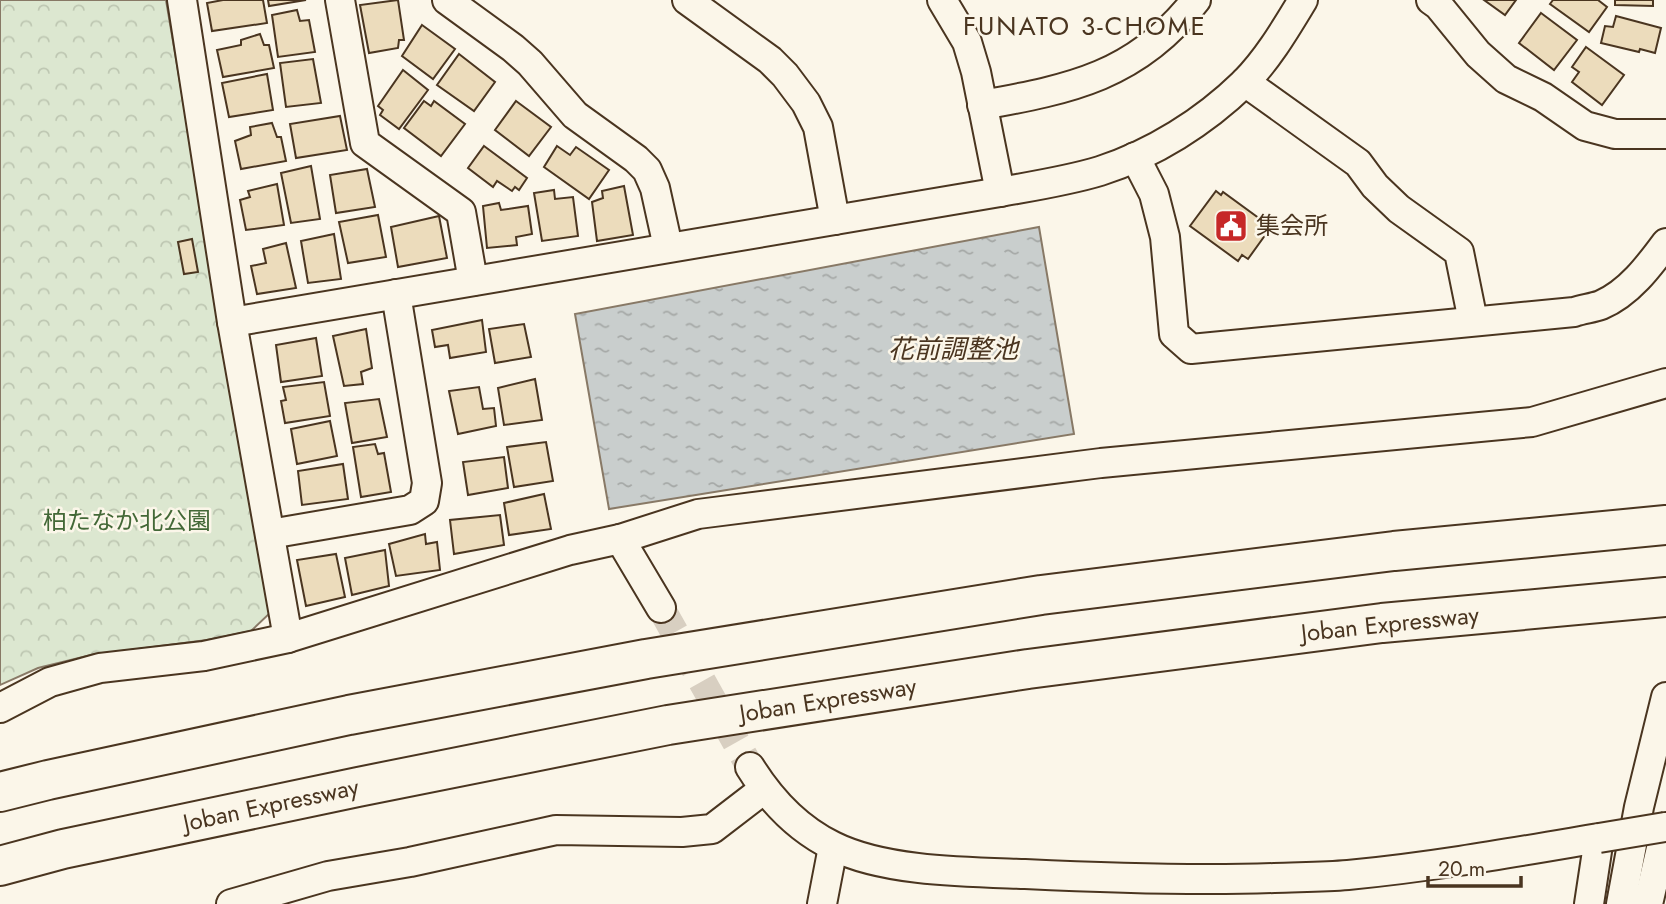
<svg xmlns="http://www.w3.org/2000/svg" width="1666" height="904" font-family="Jost,'Noto Sans JP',sans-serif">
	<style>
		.forest { fill: url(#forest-crowns); stroke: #887966; stroke-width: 2 }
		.water { fill: url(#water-ripples); stroke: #887966; stroke-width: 2 }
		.building { fill: #ecdcbc; stroke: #4a3520; stroke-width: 2 }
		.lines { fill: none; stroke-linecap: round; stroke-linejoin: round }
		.minor-tunnel { stroke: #d8cfc1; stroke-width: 28; stroke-dasharray: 28 14; stroke-linecap: butt }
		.minor-casing { stroke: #4a3520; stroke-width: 32 }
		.motorway-casing { stroke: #4a3520; stroke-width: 42 }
		.minor { stroke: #fbf6e9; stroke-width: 28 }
		.motorway { stroke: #fbf6e9; stroke-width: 38 }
		.minor-bridge-casing { stroke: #4a3520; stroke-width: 32; stroke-linecap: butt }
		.minor-bridge { stroke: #fbf6e9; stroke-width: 28 }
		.labels { text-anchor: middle; stroke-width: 5; stroke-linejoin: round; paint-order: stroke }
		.poi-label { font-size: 24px; fill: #4a3520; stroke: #fbf6e9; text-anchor: start }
		.park-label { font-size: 24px; fill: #436837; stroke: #fbf6e9 }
		.street-label { font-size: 24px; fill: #4a3520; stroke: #fbf6e9 }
		.neighbourhood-label { font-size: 26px; letter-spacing: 2px; fill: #4a3520; stroke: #fbf6e9 }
		.water-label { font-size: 26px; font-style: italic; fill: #4a3520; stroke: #fbf6e9 }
	</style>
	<defs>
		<pattern id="forest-crowns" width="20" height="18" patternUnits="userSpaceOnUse" patternTransform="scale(1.75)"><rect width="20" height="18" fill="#dce7d0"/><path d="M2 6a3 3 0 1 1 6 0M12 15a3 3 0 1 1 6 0" fill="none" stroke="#bec7b2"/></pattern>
		<pattern id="water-ripples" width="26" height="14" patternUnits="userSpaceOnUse" patternTransform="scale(1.75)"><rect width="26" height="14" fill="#c9cecd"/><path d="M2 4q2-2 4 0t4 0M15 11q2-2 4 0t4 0" fill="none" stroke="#a5a8a6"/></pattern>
	</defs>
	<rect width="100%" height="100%" fill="#fbf6e9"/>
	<!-- forest -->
	<polygon class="forest" points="0,0 166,0 270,613 251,631 207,640 91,655 38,668 0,685"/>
	<!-- water -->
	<polygon class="water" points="1039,227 1074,434 609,509 575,314"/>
	<!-- building -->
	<g class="building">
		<polygon points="223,0 263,0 267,23 212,31 207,3"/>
		<polygon points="268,0 306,0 269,6"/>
		<polygon points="398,0 404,40 399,40 398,48 369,53 360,5"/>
		<polygon points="1484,0 1516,0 1505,15"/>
		<polygon points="1553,0 1598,0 1607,7 1589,32 1550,4"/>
		<polygon points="1615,0 1653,0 1653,6 1615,5"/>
		<polygon points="297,10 300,21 309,20 315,52 278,57 272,15"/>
		<polygon points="1541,13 1577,40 1554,70 1519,43"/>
		<polygon points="1616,16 1661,28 1655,53 1640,49 1639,52 1601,43 1605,26 1613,27"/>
		<polygon points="422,25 455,49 433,79 402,56"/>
		<polygon points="260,34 264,45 269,45 274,68 223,77 217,50 241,45 241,40"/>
		<polygon points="1586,47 1624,75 1602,105 1572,82 1579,72 1572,67"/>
		<polygon points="459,54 495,82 474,111 437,85"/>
		<polygon points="313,59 321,103 286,107 280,63"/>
		<polygon points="403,70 428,90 399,129 380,115 383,110 378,106"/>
		<polygon points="267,74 273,110 229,117 222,83"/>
		<polygon points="424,101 431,106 434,101 465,124 441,156 404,128"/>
		<polygon points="516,101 551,127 529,156 495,130"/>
		<polygon points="340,116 347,150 296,158 290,124"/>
		<polygon points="272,123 277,137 281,137 286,161 241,169 235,141 251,135 250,127"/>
		<polygon points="484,146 527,178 519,190 515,187 512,191 497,181 493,187 468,168"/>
		<polygon points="557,146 570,155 576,147 609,170 589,199 544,167"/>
		<polygon points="311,166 320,219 291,223 281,173"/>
		<polygon points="367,169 375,207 336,213 330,175"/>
		<polygon points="277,184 284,225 246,230 240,200 250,197 248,191"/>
		<polygon points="624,186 633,235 597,241 592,202 603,198 602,191"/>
		<polygon points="554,190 555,199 573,197 578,236 542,241 534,193"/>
		<polygon points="1216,191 1221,195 1223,192 1271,227 1248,259 1242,255 1238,261 1190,226"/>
		<polygon points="499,203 501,210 528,206 532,234 516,237 517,245 487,248 483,206"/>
		<polygon points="378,215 386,257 348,263 339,222"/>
		<polygon points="439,216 447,258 398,267 391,227"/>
		<polygon points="334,234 341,279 308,283 301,241"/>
		<polygon points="192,239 198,272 184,274 178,242"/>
		<polygon points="286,243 296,288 257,294 251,266 266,263 263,249"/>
		<polygon points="482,320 486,352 450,358 448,345 435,347 432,330"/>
		<polygon points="524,324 531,357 495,363 489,329"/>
		<polygon points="366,329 372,368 361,372 363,384 344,386 333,336"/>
		<polygon points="316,338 322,376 281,382 276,345"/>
		<polygon points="535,379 542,420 504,425 498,388"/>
		<polygon points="324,382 330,416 285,423 281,401 286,400 283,387"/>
		<polygon points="479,387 483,409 494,408 496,426 458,434 449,391"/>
		<polygon points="379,399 387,437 352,443 345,403"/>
		<polygon points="330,421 337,456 297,464 291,429"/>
		<polygon points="546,442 553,481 514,487 507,447"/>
		<polygon points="375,444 378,454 384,453 391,492 361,497 353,447"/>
		<polygon points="504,457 508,488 468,495 463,462"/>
		<polygon points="343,464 348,499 302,505 298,471"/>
		<polygon points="544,494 551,529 509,535 504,503"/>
		<polygon points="500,515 504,545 454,554 450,520"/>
		<polygon points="425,534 426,544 437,542 440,570 396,576 389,544"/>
		<polygon points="385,550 389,586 352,595 345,558"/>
		<polygon points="336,554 345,597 306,606 297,560"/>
	</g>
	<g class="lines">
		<!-- minor-tunnel -->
		<polyline class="minor-tunnel" points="661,608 750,767"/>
		<defs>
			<g id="minor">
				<polyline points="182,0 232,322 288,638"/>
				<polyline points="340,0 365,143 461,212 473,281"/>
				<polyline points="447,0 513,48 530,63 575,115 636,159 647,170 655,188 668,247"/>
				<polyline points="687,0 770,60 785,75 806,103 818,127 835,220"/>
				<polyline points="942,0 967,42 976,72 1000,192"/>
				<polyline points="1431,0 1438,5 1478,54 1506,79 1543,97 1585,126 1615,134 1666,134"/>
				<polyline points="1245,82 1358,163 1375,186 1399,209 1459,252 1473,321"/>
				<path d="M982,105C1071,89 1137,76 1196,0"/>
				<path d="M1135,157L1154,194L1165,237L1174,334L1191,349L1574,312C1583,309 1593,308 1601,305C1629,293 1649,266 1666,243"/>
				<path d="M232,322L1000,192C1033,186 1067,181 1100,171C1153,154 1204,122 1244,83C1268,59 1286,28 1303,0"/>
				<polyline points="270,534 410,510 424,501 427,483 396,294"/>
				<polyline points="620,539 661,608"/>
				<polyline points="0,708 50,682 100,668 204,656 288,638 570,550 620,539 698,514 1101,463 1532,422 1666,383"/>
				<path d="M750,767C770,799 798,829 833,846C885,872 968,872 1025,874C1108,878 1191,881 1274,878C1299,877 1324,877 1348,875C1432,867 1516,852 1599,838L1589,904"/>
				<polyline points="231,904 328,876 410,862 556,830 682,832 712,829 764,789"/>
				<polyline points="822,904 833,847"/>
				<polyline points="1621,904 1639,807 1666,697"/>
				<polyline points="1648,904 1666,827"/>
			</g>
			<g id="motorway">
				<polyline points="0,792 48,780 349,715 646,659 1041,595 1394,551 1666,525"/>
				<polyline points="0,866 63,849 358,787 668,725 1028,669 1382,623 1666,597"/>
			</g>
		</defs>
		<!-- minor casing -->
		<use href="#minor" class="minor-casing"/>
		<!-- motorway casing -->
		<use href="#motorway" class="motorway-casing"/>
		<!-- minor -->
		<use href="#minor" class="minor"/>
		<!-- motorway -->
		<use href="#motorway" class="motorway"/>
		<defs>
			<polyline id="minor-bridge" points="1599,838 1665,827"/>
		</defs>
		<!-- minor-bridge casing -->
		<use href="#minor-bridge" class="minor-bridge-casing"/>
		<!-- minor-bridge -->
		<use href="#minor-bridge" class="minor-bridge"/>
	</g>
	<!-- icons -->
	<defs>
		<symbol id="civic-square" viewBox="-11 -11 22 22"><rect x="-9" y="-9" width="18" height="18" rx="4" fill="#c62828" stroke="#fbf6e9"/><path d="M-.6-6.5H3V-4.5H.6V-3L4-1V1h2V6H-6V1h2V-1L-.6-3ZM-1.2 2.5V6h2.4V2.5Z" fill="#fff"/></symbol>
	</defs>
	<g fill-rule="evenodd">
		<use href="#civic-square" x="1212" y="207" width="38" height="38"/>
	</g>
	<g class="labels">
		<!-- poi labels -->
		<g class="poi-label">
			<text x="1256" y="234">集会所</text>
		</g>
		<!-- park labels -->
		<g class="park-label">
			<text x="127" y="529">柏たなか北公園</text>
		</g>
		<!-- street labels -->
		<g class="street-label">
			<text transform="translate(1390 624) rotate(-6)" y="8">Joban Expressway</text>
			<text transform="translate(828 700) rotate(-9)" y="8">Joban Expressway</text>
			<text transform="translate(271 805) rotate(-12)" y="8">Joban Expressway</text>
		</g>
		<!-- neighbourhood labels -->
		<g class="neighbourhood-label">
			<text x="1085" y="35">FUNATO 3-CHOME</text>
		</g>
		<!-- water labels -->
		<g class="water-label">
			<text x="953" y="358">花前調整池</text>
		</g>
	</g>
	<!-- scale -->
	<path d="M1428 876v10h93v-10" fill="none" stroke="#4a3520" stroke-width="3.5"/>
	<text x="1438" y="876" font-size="21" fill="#4a3520" stroke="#fbf6e9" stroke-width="5" paint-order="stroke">20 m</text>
</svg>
